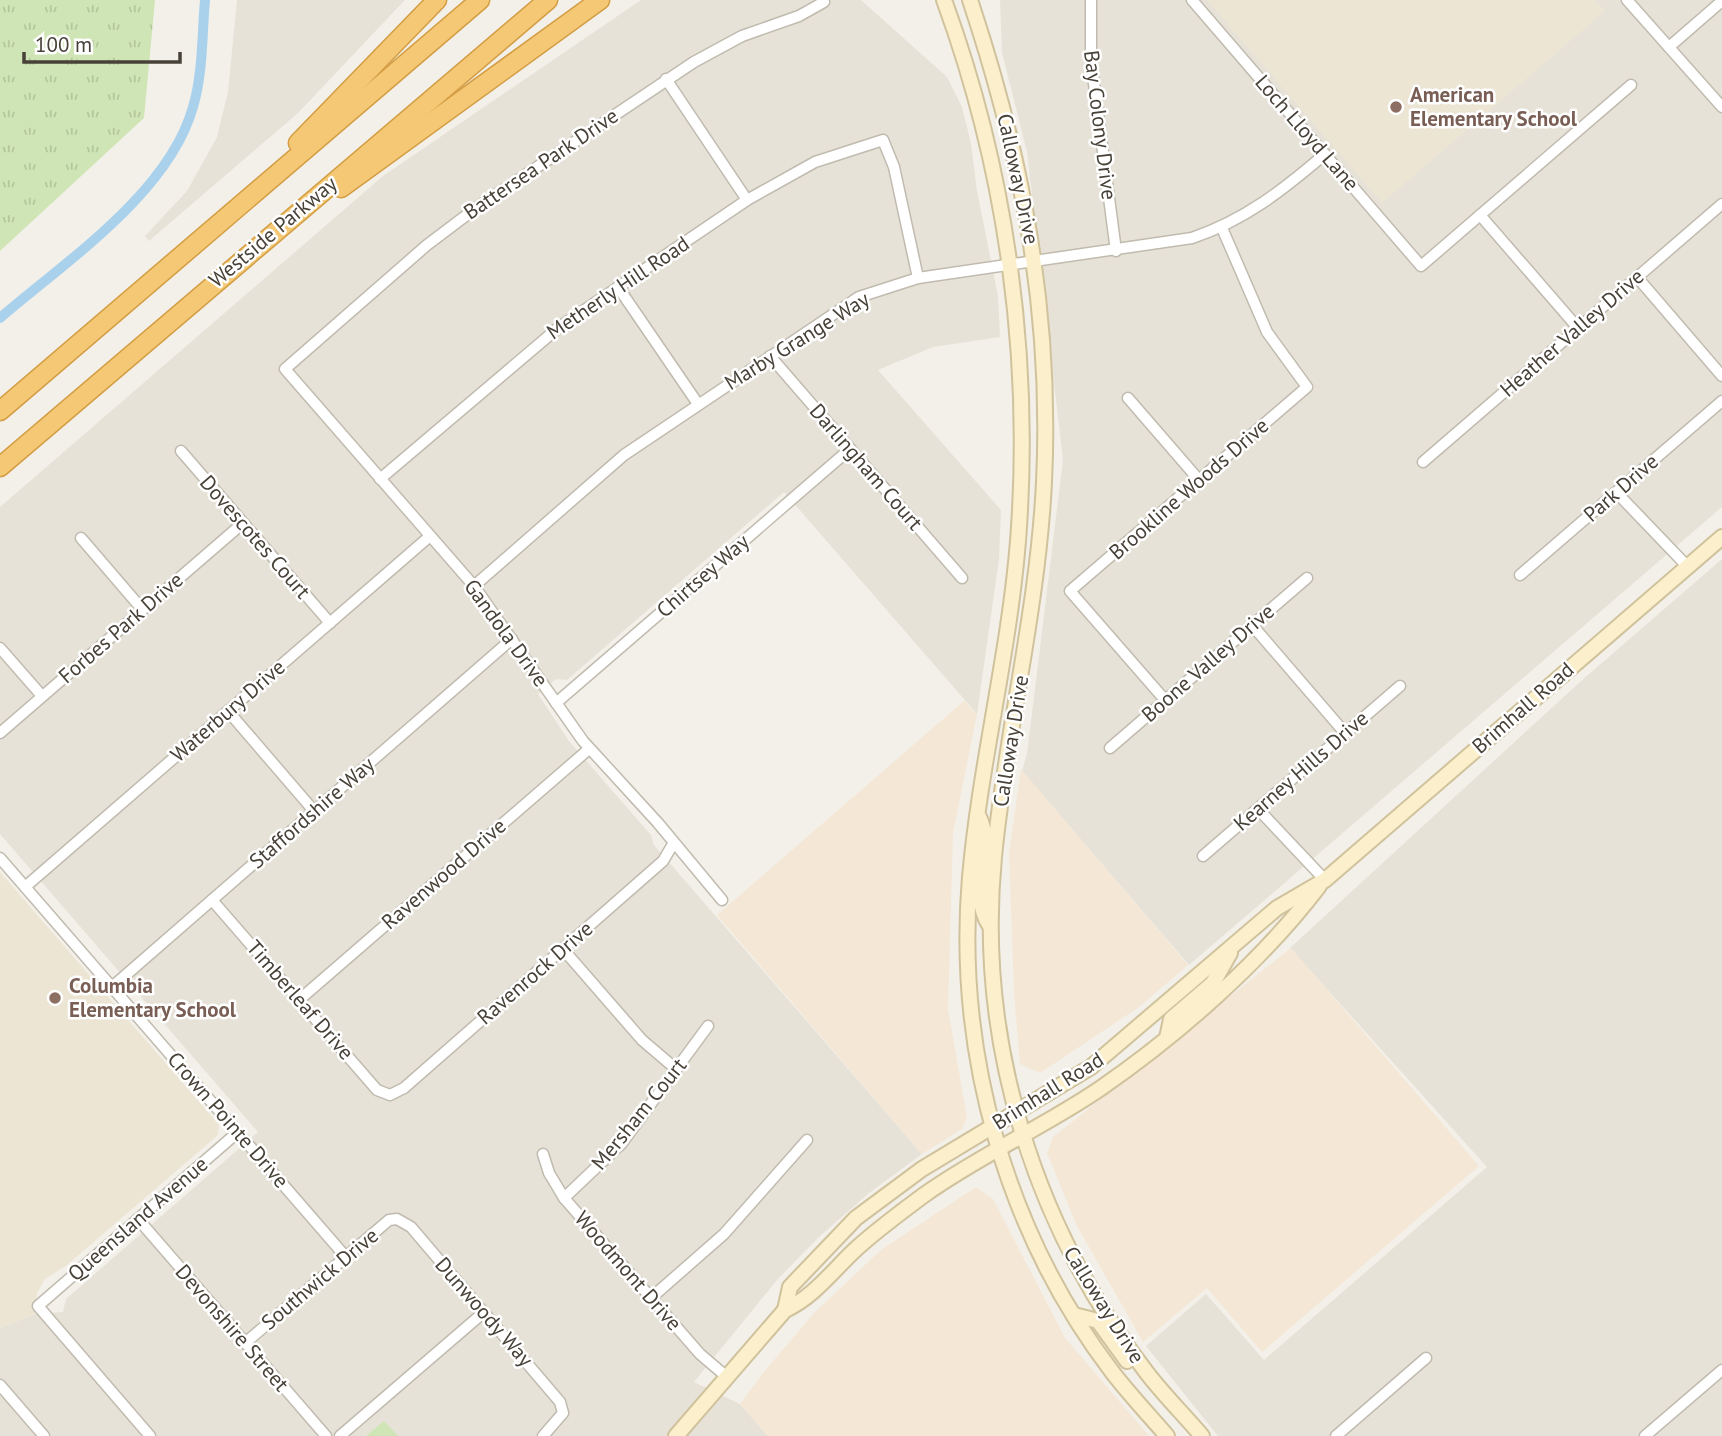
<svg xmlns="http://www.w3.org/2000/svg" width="1722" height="1436" font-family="'PT Sans',sans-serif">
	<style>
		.residential { fill: #e7e2d8 }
		.commercial { fill: #f4e7d6 }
		.education { fill: #ece5d4 }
		.park { fill: url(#park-tufts) }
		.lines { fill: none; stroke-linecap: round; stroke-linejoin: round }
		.canal { stroke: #aad1ec; stroke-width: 10 }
		.street-casing { stroke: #c1bbaf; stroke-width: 13 }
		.secondary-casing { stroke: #d0c29c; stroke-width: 18 }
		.highway-casing { stroke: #d39d44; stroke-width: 21 }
		.street { stroke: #fff; stroke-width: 10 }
		.secondary { stroke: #fbefcc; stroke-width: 14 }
		.highway { stroke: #f4c874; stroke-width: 18 }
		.education-dot { fill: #8d6e63; stroke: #fff; stroke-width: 2.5 }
		.labels { text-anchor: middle; stroke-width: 5; stroke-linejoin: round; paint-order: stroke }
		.education-label { font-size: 21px; font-weight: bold; fill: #785e54; stroke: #fff; text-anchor: start }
		.street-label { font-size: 21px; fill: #474138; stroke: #fff }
	</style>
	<defs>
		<pattern id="park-tufts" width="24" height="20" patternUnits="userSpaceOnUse" patternTransform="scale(1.75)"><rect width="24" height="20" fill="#d0e5b5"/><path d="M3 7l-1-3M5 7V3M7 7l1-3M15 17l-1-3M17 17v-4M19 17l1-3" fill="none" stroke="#b4c69c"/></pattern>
	</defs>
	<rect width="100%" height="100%" fill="#f3f0e9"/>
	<!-- residential -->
	<g class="residential">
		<polygon points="237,0 405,0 298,113 149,241 145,236 187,191 217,137 228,92"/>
		<polygon points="641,0 861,0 947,77 962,107 971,143 977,191 998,296 1000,337 933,347 878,370 1001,510 999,559 977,714 784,492 567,680 556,679 538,694 569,741 651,835 654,845 922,1154 869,1193 819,1237 777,1280 694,1382 740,1404 768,1436 0,1436 0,1328 35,1314 63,1312 66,1299 258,1132 0,834 0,507 383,176"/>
		<polygon points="1000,0 1722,0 1722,507 1189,965 1022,771 1027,754 1063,460 1027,152 1002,53"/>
		<polygon points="1722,559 1722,1436 1218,1436 1146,1346 1206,1294 1264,1360 1487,1167 1290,948 1581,681"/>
	</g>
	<!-- commercial -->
	<g class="commercial">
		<polygon points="964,701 977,714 953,833 948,1009 967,1118 962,1129 922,1154 717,915"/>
		<polygon points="1021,769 1188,965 1139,1007 1040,1073 1020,1064 1014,994 1009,853"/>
		<polygon points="1291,948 1479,1166 1262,1352 1207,1288 1143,1342 1077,1226 1047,1153 1053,1137"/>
		<polygon points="976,1187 993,1199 1065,1338 1149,1436 768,1436 740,1404 763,1373 814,1313 881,1250"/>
	</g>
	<!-- education -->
	<g class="education">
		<polygon points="1207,0 1595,0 1605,11 1382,203"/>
		<polygon points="0,872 219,1125 218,1135 67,1265 45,1279 37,1293 35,1314 0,1328"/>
	</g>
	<!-- park -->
	<g class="park">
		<polygon points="0,0 155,0 144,118 0,251"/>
		<polygon points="384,1421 398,1436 366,1436"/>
	</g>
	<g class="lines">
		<!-- canal -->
		<path class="canal" d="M0,318C66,261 169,193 193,107C203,74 202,34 205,0"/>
		<defs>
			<g id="street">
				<polyline points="1091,0 1091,61 1116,251"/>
				<polyline points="1192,0 1421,266 1631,85"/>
				<polyline points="1627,0 1722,107"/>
				<polyline points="1669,47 1722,1"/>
				<polyline points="666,79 747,200"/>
				<polyline points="1480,215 1578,328"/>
				<polyline points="1637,277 1722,376"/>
				<polyline points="618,287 698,404"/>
				<polyline points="770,356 962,578"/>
				<polyline points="1128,398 1199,480"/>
				<polyline points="181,451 330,623"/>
				<polyline points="1423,462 1722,204"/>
				<polyline points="380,479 558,328 747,200 815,162 883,140 894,167 918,278"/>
				<polyline points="1616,492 1687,566"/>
				<polyline points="81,538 142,609"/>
				<polyline points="1520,575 1722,401"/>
				<path d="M474,586L624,455L859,297L918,278L1192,238C1245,220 1283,190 1325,154"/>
				<polyline points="1252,625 1345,733"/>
				<polyline points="0,648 42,696"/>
				<polyline points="1165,700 1070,591 1307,387 1267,332 1222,228"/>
				<polyline points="556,703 850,449"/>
				<polyline points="228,711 314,811"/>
				<polyline points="0,733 243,523"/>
				<polyline points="1110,748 1307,578"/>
				<polyline points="1258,809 1325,880"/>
				<polyline points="1203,856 1400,686"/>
				<polyline points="0,858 345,1256"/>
				<polyline points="25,887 430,536"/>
				<polyline points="212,900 377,1090 390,1095 404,1088 663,861 673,844"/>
				<polyline points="722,900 658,823 583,741 474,586 285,369 427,245 476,208 694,62 742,36 799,16 824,2"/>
				<polyline points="562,948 642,1040 676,1069"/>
				<polyline points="112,987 512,639"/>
				<polyline points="299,1000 589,749"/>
				<polyline points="543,1154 549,1173 564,1198 700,1354 727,1377"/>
				<polyline points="564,1198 622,1143 708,1026"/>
				<polyline points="138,1219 326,1436"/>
				<polyline points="651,1298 724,1234 807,1140"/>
				<polyline points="245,1343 389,1220 397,1219 411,1227 560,1402 563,1413 543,1436"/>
				<polyline points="0,1385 44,1436"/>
				<polyline points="150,1436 38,1306 238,1132"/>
				<polyline points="340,1436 483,1313"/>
				<polyline points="1336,1436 1426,1358"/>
				<polyline points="1645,1436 1722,1370"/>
			</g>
			<g id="secondary">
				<path d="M944,0C1007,172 1032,359 1018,541C1009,654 980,764 970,877C955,1052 1006,1233 1113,1373C1130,1395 1149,1415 1167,1436"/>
				<path d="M970,0C1023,159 1052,314 1044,482C1038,609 1006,731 994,857C976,1042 1034,1226 1147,1373C1164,1395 1184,1415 1202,1436"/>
				<path d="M979,817C996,851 967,893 990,926"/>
				<polyline points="1167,1038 1171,1019 1213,983 1230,953"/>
				<polyline points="785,1310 790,1287 856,1218 922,1169 1091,1067 1277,908 1325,880 1722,537"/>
				<polyline points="1074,1315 1098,1321 1127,1361"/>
				<path d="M676,1436L785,1310C814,1297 834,1269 857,1248C878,1229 901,1212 924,1195C980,1155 1044,1127 1101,1088C1179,1034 1262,961 1319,886"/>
			</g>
			<g id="highway">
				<polyline points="298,143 437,0"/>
				<polyline points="341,188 600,0"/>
				<polyline points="0,411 480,0"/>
				<polyline points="0,467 548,0"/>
			</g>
		</defs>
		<!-- street casing -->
		<use href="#street" class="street-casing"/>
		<!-- secondary casing -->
		<use href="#secondary" class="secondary-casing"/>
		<!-- highway casing -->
		<use href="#highway" class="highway-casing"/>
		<!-- street -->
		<use href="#street" class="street"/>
		<!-- secondary -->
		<use href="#secondary" class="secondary"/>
		<!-- highway -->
		<use href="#highway" class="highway"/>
	</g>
	<!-- markers -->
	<g class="education-dot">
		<circle cx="1396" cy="107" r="7"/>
		<circle cx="55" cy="998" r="7"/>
	</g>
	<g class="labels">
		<!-- education labels -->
		<g class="education-label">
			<text x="1410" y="102">American<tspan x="1410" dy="24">Elementary School</tspan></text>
			<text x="69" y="993">Columbia<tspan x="69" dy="24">Elementary School</tspan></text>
		</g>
		<!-- street labels -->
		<g class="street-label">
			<text transform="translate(1100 125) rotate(83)" y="7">Bay Colony Drive</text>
			<text transform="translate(1307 133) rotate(49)" y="7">Loch Lloyd Lane</text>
			<text transform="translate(541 164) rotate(-34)" y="7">Battersea Park Drive</text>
			<text transform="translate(1018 179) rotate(78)" y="7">Calloway Drive</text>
			<text transform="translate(273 232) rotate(-40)" y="7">Westside Parkway</text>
			<text transform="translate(618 288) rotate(-34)" y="7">Metherly Hill Road</text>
			<text transform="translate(1572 333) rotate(-41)" y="7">Heather Valley Drive</text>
			<text transform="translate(797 341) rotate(-32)" y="7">Marby Grange Way</text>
			<text transform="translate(866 467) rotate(49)" y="7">Darlingham Court</text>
			<text transform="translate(1621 488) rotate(-41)" y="7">Park Drive</text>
			<text transform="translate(1189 489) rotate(-41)" y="7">Brookline Woods Drive</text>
			<text transform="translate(255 537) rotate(49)" y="7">Dovescotes Court</text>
			<text transform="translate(703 576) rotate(-41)" y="7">Chirtsey Way</text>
			<text transform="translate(121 628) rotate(-41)" y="7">Forbes Park Drive</text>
			<text transform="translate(506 633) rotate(54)" y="7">Gandola Drive</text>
			<text transform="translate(1208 663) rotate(-41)" y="7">Boone Valley Drive</text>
			<text transform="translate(1523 708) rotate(-41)" y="7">Brimhall Road</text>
			<text transform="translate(228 711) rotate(-41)" y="7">Waterbury Drive</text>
			<text transform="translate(1011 741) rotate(-81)" y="7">Calloway Drive</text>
			<text transform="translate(1301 771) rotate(-41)" y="7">Kearney Hills Drive</text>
			<text transform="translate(312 813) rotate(-41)" y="7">Staffordshire Way</text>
			<text transform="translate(444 874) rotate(-41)" y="7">Ravenwood Drive</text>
			<text transform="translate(535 973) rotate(-41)" y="7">Ravenrock Drive</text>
			<text transform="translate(300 1000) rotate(49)" y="7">Timberleaf Drive</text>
			<text transform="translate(1048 1091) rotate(-32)" y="7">Brimhall Road</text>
			<text transform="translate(639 1114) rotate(-51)" y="7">Mersham Court</text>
			<text transform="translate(228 1120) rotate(49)" y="7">Crown Pointe Drive</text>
			<text transform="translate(138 1219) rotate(-41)" y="7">Queensland Avenue</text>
			<text transform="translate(628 1271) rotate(49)" y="7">Woodmont Drive</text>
			<text transform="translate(320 1279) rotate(-40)" y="7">Southwick Drive</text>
			<text transform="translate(1104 1305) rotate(58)" y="7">Calloway Drive</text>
			<text transform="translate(484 1312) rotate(49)" y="7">Dunwoody Way</text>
			<text transform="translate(232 1328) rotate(49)" y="7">Devonshire Street</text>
		</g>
	</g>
	<!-- scale -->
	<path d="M24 52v10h156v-10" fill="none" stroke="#474138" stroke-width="3.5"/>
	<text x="35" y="52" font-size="21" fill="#474138" stroke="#ffffff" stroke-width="5" paint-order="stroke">100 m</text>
</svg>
